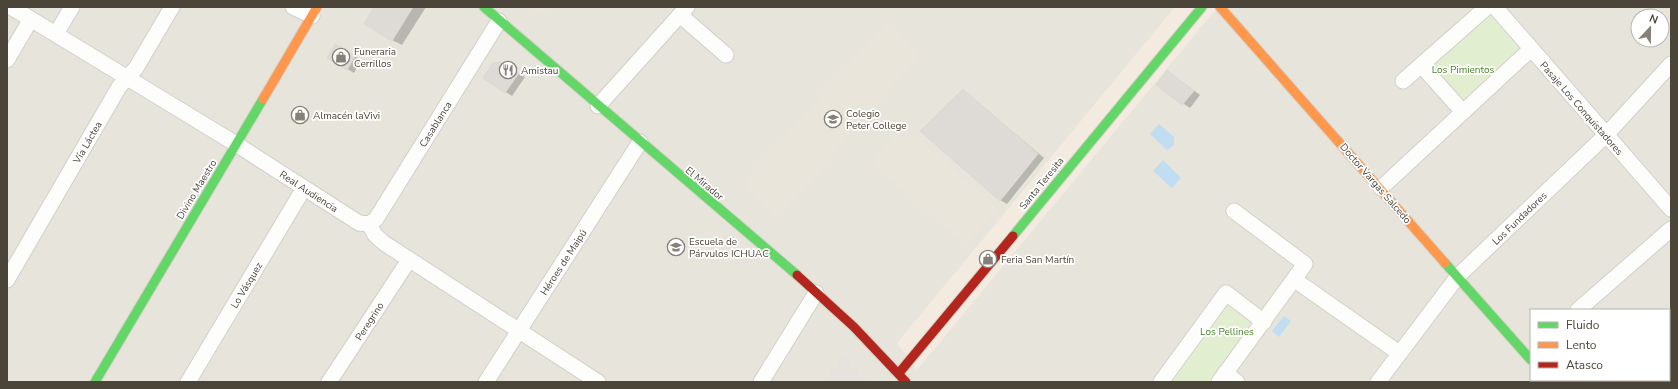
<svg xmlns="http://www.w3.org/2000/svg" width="1678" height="389" font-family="'Nunito Sans',sans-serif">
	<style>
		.residential { fill: #e7e4dc; fill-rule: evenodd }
		.commercial { fill: #f3ebdf }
		.industrial { fill: #e6e2de }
		.education { fill: #eae5da }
		.green { fill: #e1eecf }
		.water { fill: #c0ddf1 }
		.shadow { fill: #0003 }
		.building { fill: #dedbd6; stroke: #dcd9d4 }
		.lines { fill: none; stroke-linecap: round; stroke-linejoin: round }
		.street-casing { stroke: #d2d0cb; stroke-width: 17 }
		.fast-casing { stroke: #d3cfc5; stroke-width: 11 }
		.slow-casing { stroke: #d3cfc5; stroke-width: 11 }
		.jam-casing { stroke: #d3cfc5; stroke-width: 11 }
		.street { stroke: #fdfdfc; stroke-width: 15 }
		.fast { stroke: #63d668; stroke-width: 9 }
		.slow { stroke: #ff974d; stroke-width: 9 }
		.jam { stroke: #b3261e; stroke-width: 9 }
		.labels { text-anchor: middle; stroke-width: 3.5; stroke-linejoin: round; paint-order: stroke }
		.poi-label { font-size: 10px; fill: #4b4439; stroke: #fff; text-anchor: start }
		.park-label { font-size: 10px; fill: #4a7f2a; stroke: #fff }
		.street-label { font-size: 10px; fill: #4b4439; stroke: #fff }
	</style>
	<rect width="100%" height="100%" fill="#f4f2ee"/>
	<!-- residential -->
	<path class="residential" d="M7,7H1671V382H7ZM1638,16H1662V40H1638ZM1531,310H1669V380H1531Z"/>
	<!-- commercial -->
	<polygon class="commercial" points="1175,7 1218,7 917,370 897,343"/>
	<!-- industrial -->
	<polygon class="industrial" points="843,354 868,382 824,382"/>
	<!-- education -->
	<g class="education">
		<polygon points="530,7 549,7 541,15"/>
		<polygon points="886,24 919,55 778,218 744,182"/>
		<polygon points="904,126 998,208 967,245 871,163"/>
	</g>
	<!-- green -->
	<g class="green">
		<polygon points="1490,14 1521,50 1460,105 1427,67"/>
		<polygon points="1226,295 1262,322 1217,382 1162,382"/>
	</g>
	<!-- water -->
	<g class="water">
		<polygon points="1159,124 1174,137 1174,145 1167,150 1150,134"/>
		<polygon points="1163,160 1181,178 1172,188 1153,171"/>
		<polygon points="1284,316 1291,321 1279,337 1272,331"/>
	</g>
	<!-- shadow -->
	<g class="shadow">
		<polygon points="375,7 426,7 402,45 392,40"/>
		<polygon points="336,45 361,60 354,73 329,58"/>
		<polygon points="509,67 525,77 512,96 484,78"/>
		<polygon points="1167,71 1200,95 1190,108 1157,85"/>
		<polygon points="963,90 1044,158 1007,204 1000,200"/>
	</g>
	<!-- building -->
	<g class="building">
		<polygon points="374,7 413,7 392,41 364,24"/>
		<polygon points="335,44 355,56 347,70 327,58"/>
		<polygon points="502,62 519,73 505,93 483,78 493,63"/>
		<polygon points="1167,70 1194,91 1182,105 1156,85"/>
		<polygon points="963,89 1038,154 1000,201 920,131"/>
	</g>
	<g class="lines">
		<defs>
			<g id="street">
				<polyline points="11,7 236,144 359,223 369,224"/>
				<polyline points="293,7 312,16"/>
				<polyline points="1495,7 1671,209"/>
				<polyline points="680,15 726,55"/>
				<polyline points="56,34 72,7"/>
				<polyline points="7,60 31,19"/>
				<polyline points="1421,65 1463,112"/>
				<polyline points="1403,81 1487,7"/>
				<polyline points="598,106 687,7"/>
				<polyline points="1381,188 1531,49"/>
				<polyline points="369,224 375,235 384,243 598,382"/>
				<polyline points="369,224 376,219 499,21"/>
				<polyline points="7,280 119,87 136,68 172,7"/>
				<polyline points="1295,280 1399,353"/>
				<polyline points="1578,310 1671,229"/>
				<polyline points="1225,373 1237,382"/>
				<polyline points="1548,380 1550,382"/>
				<polyline points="188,382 304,188"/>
				<polyline points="329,382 409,260"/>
				<polyline points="486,382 640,142"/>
				<polyline points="761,382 816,293"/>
				<polyline points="1161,382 1226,293 1264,322"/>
				<polyline points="1219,382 1305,264 1234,211"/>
				<polyline points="1378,382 1458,276 1606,135 1671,64"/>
			</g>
			<g id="fast">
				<polyline points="484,7 797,275"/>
				<polyline points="1013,236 1202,7"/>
				<polyline points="1445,263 1531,360"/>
				<polyline points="95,382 263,99"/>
			</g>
			<g id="slow">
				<polyline points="1220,7 1445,263"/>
				<polyline points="263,99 317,7"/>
			</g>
			<g id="jam">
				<polyline points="797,275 854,327 906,382"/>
				<polyline points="899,373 1013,236"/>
			</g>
		</defs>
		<!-- street casing -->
		<use href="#street" class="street-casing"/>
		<!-- fast casing -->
		<use href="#fast" class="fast-casing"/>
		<!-- slow casing -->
		<use href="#slow" class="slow-casing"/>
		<!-- jam casing -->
		<use href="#jam" class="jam-casing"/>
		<!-- street -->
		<use href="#street" class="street"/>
		<!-- fast -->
		<use href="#fast" class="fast"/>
		<!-- slow -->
		<use href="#slow" class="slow"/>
		<!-- jam -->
		<use href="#jam" class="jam"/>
	</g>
	<!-- icons -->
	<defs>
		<symbol id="shop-ring" viewBox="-11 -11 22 22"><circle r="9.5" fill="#fff" stroke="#868178" stroke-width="1.5"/><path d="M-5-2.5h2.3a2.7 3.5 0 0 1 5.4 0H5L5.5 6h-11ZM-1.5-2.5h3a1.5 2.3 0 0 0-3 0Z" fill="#868178"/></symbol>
		<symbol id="restaurant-ring" viewBox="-11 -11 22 22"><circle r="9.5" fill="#fff" stroke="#868178" stroke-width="1.5"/><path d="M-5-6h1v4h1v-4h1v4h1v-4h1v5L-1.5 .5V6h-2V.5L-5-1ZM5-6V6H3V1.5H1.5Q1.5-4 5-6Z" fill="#868178"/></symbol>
		<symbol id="school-ring" viewBox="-11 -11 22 22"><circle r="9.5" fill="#fff" stroke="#868178" stroke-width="1.5"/><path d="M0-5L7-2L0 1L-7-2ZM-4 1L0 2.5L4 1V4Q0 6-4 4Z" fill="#868178"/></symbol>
	</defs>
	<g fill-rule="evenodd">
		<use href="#shop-ring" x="331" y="47" width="20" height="20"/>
		<use href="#restaurant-ring" x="498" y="60" width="20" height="20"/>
		<use href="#shop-ring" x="290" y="105" width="20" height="20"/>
		<use href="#school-ring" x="823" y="109" width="20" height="20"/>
		<use href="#school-ring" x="666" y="237" width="20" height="20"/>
		<use href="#shop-ring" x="978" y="249" width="20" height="20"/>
	</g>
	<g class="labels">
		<!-- poi labels -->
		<g class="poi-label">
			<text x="354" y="55">Funeraria<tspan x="354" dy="12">Cerrillos</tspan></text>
			<text x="521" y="74">Amistau</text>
			<text x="846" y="117">Colegio<tspan x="846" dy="12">Peter College</tspan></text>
			<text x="313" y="119">Almacén laVivi</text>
			<text x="689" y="245">Escuela de<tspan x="689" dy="12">Párvulos ICHUAC</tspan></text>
			<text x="1001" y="263">Feria San Martín</text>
		</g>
		<!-- park labels -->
		<g class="park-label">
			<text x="1463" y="73">Los Pimientos</text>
			<text x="1227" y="335">Los Pellines</text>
		</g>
		<!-- street labels -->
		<g class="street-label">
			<text transform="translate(1582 108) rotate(49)" y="4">Pasaje Los Conquistadores</text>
			<text transform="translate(435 124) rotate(-58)" y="4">Casablanca</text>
			<text transform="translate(87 142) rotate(-60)" y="4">Vía Láctea</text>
			<text transform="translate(705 183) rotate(40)" y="4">El Mirador</text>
			<text transform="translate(1041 183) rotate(-51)" y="4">Santa Teresita</text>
			<text transform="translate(1376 183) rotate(49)" y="4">Doctor Vargas Salcedo</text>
			<text transform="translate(196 189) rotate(-59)" y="4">Divino Maestro</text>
			<text transform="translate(309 191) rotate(33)" y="4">Real Audiencia</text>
			<text transform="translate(1519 218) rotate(-44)" y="4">Los Fundadores</text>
			<text transform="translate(563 262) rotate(-57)" y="4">Héroes de Maipú</text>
			<text transform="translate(246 285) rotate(-59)" y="4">Lo Vásquez</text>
			<text transform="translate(369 321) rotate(-57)" y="4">Peregrino</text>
		</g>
	</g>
	<!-- border -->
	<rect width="1678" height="389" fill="none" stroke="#4b4439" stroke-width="16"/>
	<!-- legend -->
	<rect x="1530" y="309" width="140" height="72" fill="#ffffff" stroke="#b7b4b0"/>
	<rect x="1538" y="322" width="20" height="6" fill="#63d668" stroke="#b7b4b0"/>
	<text x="1566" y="329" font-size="12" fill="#4b4439">Fluido</text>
	<rect x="1538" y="342" width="20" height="6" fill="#ff974d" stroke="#b7b4b0"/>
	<text x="1566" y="349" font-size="12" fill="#4b4439">Lento</text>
	<rect x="1538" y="362" width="20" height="6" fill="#b3261e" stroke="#b7b4b0"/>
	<text x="1566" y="369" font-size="12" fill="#4b4439">Atasco</text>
	<!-- north arrow -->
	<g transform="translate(1650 28) rotate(22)"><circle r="19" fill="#ffffff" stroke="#b7b4b0"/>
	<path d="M0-3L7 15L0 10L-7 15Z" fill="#868178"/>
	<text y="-6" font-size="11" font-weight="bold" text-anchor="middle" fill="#4b4439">N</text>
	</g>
</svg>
